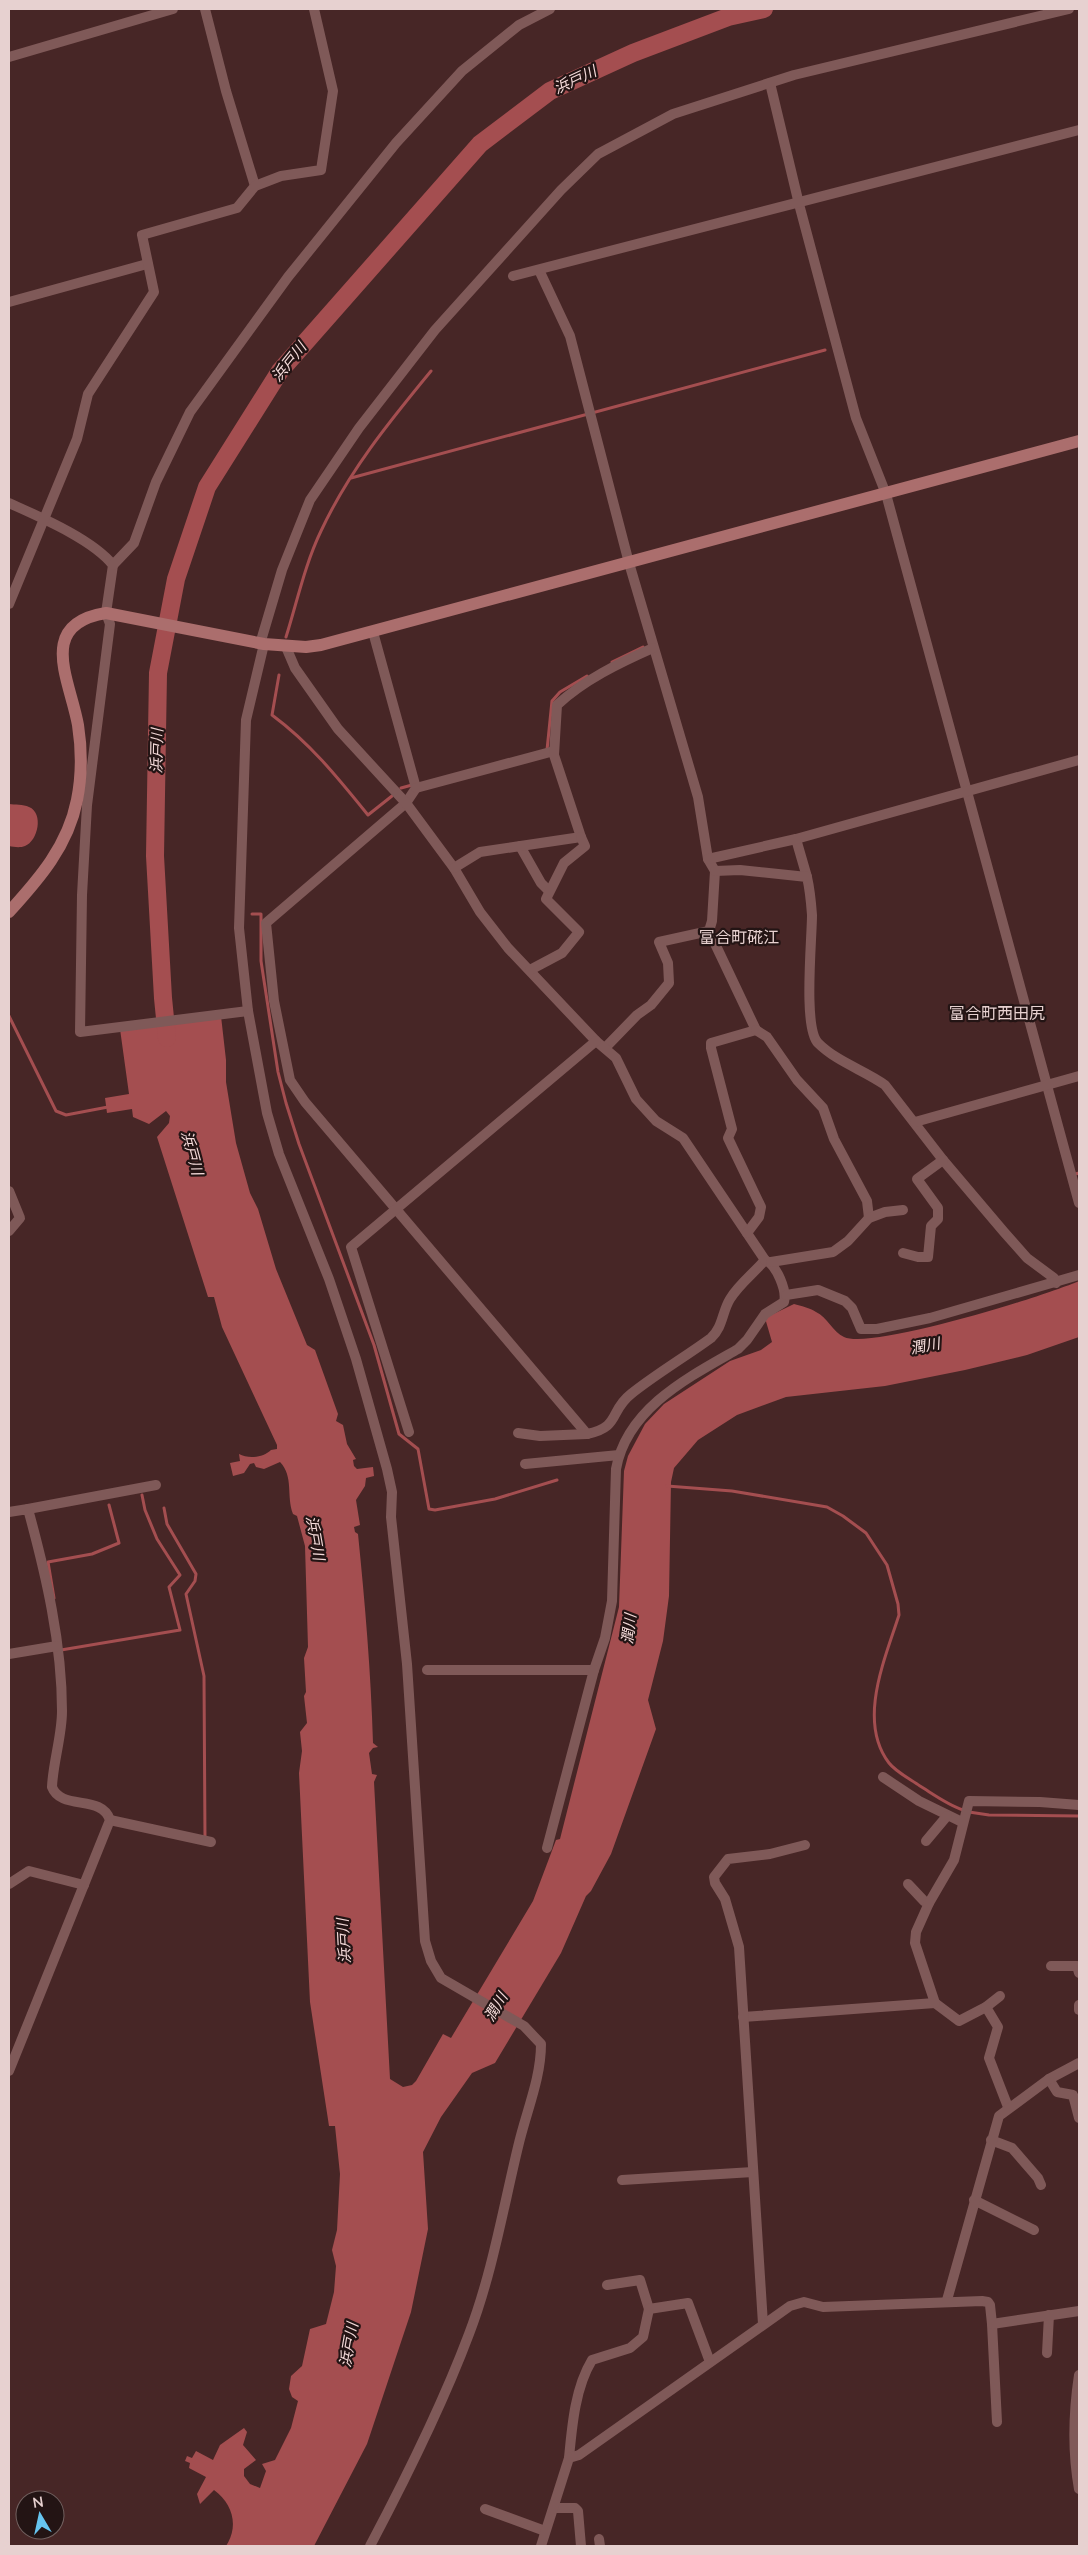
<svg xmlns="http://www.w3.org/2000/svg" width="1088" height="2555" font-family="Lato,'Noto Sans JP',sans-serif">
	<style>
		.water { fill: #a44e50 }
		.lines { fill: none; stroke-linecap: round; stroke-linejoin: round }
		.stream { stroke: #a44e50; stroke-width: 3 }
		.river { stroke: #a44e50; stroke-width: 18 }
		.street { stroke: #7f5958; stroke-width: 10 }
		.secondary { stroke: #ab6e6d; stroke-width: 12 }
		.labels { text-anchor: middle; stroke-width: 4.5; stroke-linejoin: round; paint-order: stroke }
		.water-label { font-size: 15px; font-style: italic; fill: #f6dcdb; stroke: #231414 }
		.quarter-label { font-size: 16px; fill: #e7d1d0; stroke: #231414 }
	</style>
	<rect width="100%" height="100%" fill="#472626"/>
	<!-- water -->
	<g class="water">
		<path d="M9,804C15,805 23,804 29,807C44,813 38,841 25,846C20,848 14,847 9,846Z"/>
		<path d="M221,1016L226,1060V1082L236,1143L250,1193L258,1209L276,1269L307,1345L315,1350L338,1414L336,1421L343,1425L347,1444L356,1459L353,1460L354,1466L357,1469L373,1467L374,1476L366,1478L365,1486L356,1500L360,1525L354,1527L355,1532L358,1534C365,1603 371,1673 373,1743L378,1747L373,1748L369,1753L372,1774L377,1775L374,1782L390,2079L403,2087L412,2085L416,2081L443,2034L451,2038L533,1901L556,1840L560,1839L619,1607L624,1471L628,1456L645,1424L664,1404L730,1361L761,1350L772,1342L765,1318L794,1304C801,1306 810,1308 816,1312C827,1317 833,1332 844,1337C872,1350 1045,1296 1079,1281V1337L1027,1355L965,1370L885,1386L786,1397L737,1415L698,1440L674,1468L671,1482L669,1596L663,1641L648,1700L656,1729L611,1854L591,1891L586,1896L561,1953L495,2063L472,2073L441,2117L423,2152L428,2229L411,2312L367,2444L314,2546H226C239,2526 233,2504 214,2490L200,2504L197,2494L206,2477L189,2468L190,2463L185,2461L187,2456L192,2458L196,2451L213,2460L220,2445L244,2428L247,2432L243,2445L256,2460L244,2469V2476L250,2484L260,2488L266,2471L262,2464L275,2460L291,2428L298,2401L292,2397L289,2389L291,2376L302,2366L310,2329L326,2324L334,2292L336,2266L332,2250L337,2230L340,2174L335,2126H329L310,2002L299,1773L302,1751L300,1732L307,1723L304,1696L306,1692L304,1658L308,1647L305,1546L297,1516L293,1514C286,1495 294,1477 280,1462L264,1469L256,1467L254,1463L250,1464L244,1473L233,1476L230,1463L240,1461L239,1454C248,1459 263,1458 271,1450L277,1449V1445L222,1327L214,1297H208L157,1137L169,1123L170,1116L166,1111L149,1124L133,1117L132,1109L107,1113L105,1098L129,1094L120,1029Z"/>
	</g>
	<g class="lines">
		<!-- stream -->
		<g class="stream">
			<polyline points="351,478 825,350"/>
			<path d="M286,637C297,602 305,564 321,531C349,471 389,422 431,371"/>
			<polyline points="612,662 643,647"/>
			<path d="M279,675L272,715C311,744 338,778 368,815L392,796"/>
			<polyline points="547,750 552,701 560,692 587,676"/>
			<polyline points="401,788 412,785"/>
			<polyline points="252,914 261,914 261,961 278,1072 286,1103 299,1144 374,1345 399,1434 418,1449 429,1509 435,1510 495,1499 557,1480"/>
			<polyline points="9,1016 56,1111 66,1115 108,1107"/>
			<polyline points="1072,1175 1079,1173"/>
			<path d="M667,1486L732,1491L827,1507L843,1516L866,1533L887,1565L898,1604L899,1615C885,1659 857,1721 889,1763C896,1772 910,1779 920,1786C933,1794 948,1805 963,1810"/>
			<polyline points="164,1508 167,1524 196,1574 195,1581 186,1594 204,1676 205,1839"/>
			<polyline points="54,1598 48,1562 92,1554 119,1543 109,1505"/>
			<polyline points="61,1650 180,1630 169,1587 180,1575 157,1539 145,1510 142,1495"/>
			<polyline points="969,1812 989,1815 1079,1816"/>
		</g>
		<!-- river -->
		<polyline class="river" points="167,1038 163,998 155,856 158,673 176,579 207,487 280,371 480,144 550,91 633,53 728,17 764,9"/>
		<!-- street -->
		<g class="street">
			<polyline points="205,9 226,91 255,186"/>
			<polyline points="9,57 173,9"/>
			<polyline points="770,83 799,204 856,418 886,494 1079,1203"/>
			<polyline points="539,270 570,336 629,563 698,797 708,859 715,871 712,921 709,931 659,942 668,963 669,983 651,1005 637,1015 605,1048"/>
			<polyline points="513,276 1079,130"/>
			<polyline points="9,302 147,264"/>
			<path d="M9,503C40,517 92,539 113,565L106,613L110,624L87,805L82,895L80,1032L248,1011"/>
			<polyline points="113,565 134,543 156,482 190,412 288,277 396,143 462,71 519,25 550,9"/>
			<polyline points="9,604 77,439 88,394 154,292 142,235 237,208 255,186 281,176 321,170 333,91 314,9"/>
			<path d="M373,632L416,788L406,803L266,923L274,1001L290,1080L305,1102L587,1434C621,1427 609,1411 631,1394C656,1374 685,1357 711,1338C723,1327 722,1312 730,1299C739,1284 754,1273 765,1260"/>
			<polyline points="260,644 282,570 310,500 359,428 435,330 561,190 598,154 673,114 794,75 1069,9"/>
			<path d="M264,644L246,720L239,928L248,1011L267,1113L279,1154L329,1279L356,1359L387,1469L392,1492L391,1517L407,1664L425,1941L431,1961L441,1978L524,2026L541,2044C541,2079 526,2112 518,2147C503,2209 492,2274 469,2334C442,2406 406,2478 370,2546"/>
			<path d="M286,647L295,668L338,729L406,803L454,868L480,912L508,948L596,1041L616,1058L636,1099L656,1121L683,1138L765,1260C777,1265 787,1291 784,1302L765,1314L747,1340L738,1349C689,1377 627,1408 616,1469L612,1601L605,1638L594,1670H427"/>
			<polyline points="416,788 554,751"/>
			<polyline points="796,839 807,877"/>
			<polyline points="520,846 541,883 549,891"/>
			<polyline points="708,859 796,839 1079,760"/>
			<path d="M454,868L480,852L581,837L554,755L557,705C584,680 619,663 653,648"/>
			<path d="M715,871L740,870L807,877C810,890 811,901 812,915C812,939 803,1028 818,1043C837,1062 864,1070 885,1085L943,1160L1004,1232L1027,1258L1054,1278L1056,1283"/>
			<polyline points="709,931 756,1030 711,1043 711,1048 732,1129 728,1138 761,1207 759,1217 747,1233"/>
			<polyline points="530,970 562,953 579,932 546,899 564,863 585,846 581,837"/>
			<polyline points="756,1030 767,1037 797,1080 823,1108 834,1139 867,1201 869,1218"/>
			<polyline points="915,1122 1079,1076"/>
			<polyline points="9,1191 20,1218 9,1231"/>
			<polyline points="903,1253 918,1257 928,1257 931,1226 938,1219 938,1208 917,1179 943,1160"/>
			<polyline points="771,1262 833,1252 848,1241 869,1218 885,1212 903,1210"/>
			<polyline points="786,1295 818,1290 845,1301 852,1308 861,1329 877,1329 930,1318 1079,1275"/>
			<polyline points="409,1432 351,1247 596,1041"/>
			<polyline points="518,1433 540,1436 587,1434"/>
			<polyline points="525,1464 619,1455"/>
			<polyline points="28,1509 156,1485"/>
			<path d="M9,1512L28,1509C46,1575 62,1643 62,1711C62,1736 53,1762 52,1787C61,1811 102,1794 110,1820L9,2071"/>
			<polyline points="9,1654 57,1646"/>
			<polyline points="883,1777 919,1801 962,1822"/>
			<polyline points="110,1820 211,1842"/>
			<polyline points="926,1841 947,1816"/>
			<polyline points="547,1848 594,1670"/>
			<polyline points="9,1884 29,1871 84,1885"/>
			<polyline points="908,1884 924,1901 929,1903"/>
			<polyline points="1051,1966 1077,1966 1079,1973"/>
			<polyline points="935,2003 959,2021 986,2007 1000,1996"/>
			<polyline points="1079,2005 1079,2010"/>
			<polyline points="986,2007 998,2027 989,2058 1008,2107"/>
			<polyline points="743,2017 935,2003 915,1943 916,1932 929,1903 954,1860 969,1801 1040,1802 1079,1805"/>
			<polyline points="1049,2079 1057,2092 1073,2095 1079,2118"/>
			<polyline points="991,2140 1012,2148 1038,2178 1041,2185"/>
			<polyline points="622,2180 753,2172"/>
			<polyline points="974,2200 1034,2230"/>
			<polyline points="607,2285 640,2280 649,2309"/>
			<polyline points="947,2300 999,2116 1049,2079 1079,2063"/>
			<polyline points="763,2324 739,1947 725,1899 715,1883 714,1877 728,1859 770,1854 805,1845"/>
			<polyline points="992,2324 997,2422"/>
			<polyline points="1047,2353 1049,2315"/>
			<path d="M1079,2375C1073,2415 1072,2450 1079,2489"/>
			<path d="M569,2458C572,2426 575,2388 592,2360L630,2348L643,2337L649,2309L688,2303L710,2362"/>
			<polyline points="555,2508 575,2508 578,2511 581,2546"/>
			<polyline points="485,2509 545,2531"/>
			<polyline points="599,2539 600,2546"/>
			<polyline points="541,2546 569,2458 579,2455 790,2306 804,2302 823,2307 982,2301 988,2302 990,2305 992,2324 1079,2311"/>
		</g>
		<!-- secondary -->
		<path class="secondary" d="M9,912C39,879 68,846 77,800C82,775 82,751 78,725C70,680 36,624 106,613L264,644L306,647L321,645L1079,441"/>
	</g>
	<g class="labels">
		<!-- water labels -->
		<g class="water-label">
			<text transform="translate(575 80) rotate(-25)" y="5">浜戸川</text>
			<text transform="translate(289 362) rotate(-51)" y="5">浜戸川</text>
			<text transform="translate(157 751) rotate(-89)" y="5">浜戸川</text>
			<text transform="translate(192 1153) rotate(75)" y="5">浜戸川</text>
			<text transform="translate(925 1346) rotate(-11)" y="5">潤川</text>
			<text transform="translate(315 1538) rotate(80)" y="5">浜戸川</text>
			<text transform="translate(629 1629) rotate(-83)" y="5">潤川</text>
			<text transform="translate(344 1941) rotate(-93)" y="5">浜戸川</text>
			<text transform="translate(496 2007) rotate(-59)" y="5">潤川</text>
			<text transform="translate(349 2345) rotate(-80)" y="5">浜戸川</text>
		</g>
		<!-- quarter labels -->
		<g class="quarter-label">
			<text x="739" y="943">富合町硴江</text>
			<text x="997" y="1019">富合町西田尻</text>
		</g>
	</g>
	<!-- border -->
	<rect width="1088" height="2555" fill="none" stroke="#e7d1d0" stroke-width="20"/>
	<!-- north arrow -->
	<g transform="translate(40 2515) rotate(351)"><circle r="24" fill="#231414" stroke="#71605f"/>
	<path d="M0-4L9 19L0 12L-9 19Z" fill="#66c4ef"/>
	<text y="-8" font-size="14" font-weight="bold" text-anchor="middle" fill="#e7d1d0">N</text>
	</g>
</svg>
